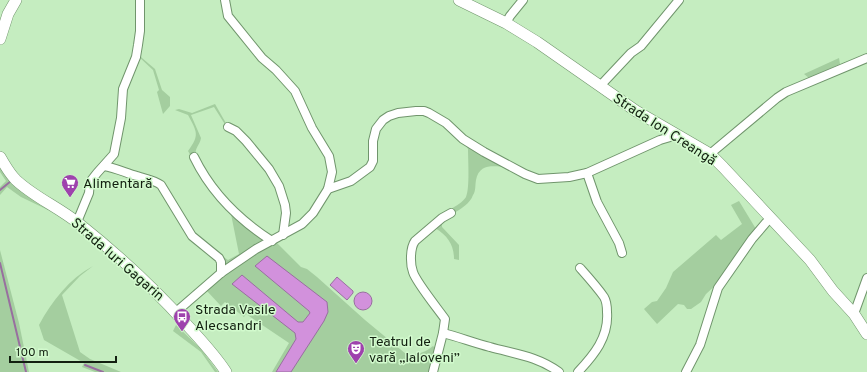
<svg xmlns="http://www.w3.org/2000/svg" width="867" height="372" font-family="Overpass,sans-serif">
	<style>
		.green { fill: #a4ce9f }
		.water { fill: #d291dc; stroke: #986f9f }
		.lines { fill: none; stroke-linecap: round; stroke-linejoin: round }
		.stream { stroke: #986f9f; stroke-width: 2 }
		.street-casing { stroke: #70956c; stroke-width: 10 }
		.secondary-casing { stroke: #70956c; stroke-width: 12 }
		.street { stroke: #fff; stroke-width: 8 }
		.secondary { stroke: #fff; stroke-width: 11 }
		.labels { text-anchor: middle; stroke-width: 3; stroke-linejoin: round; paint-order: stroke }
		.street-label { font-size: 14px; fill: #122010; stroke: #d2facd }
		.poi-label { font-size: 14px; fill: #122010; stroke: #d2facd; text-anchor: start }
	</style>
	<rect width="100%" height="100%" fill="#c5edc0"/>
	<!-- green -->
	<g class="green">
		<polygon points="139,54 142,58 155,69 162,90 170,97 170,106 163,114 157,92 159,90 153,70 138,56"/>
		<polygon points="839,58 840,64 809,78 804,74"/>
		<path d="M215,104L227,125L226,126L214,107L191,115L201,138C200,145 194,148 196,156L192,158L188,151C200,135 197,132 188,115L175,110L179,109L192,113Z"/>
		<path d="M465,144L506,167C494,166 479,163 476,180C475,185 476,191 473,195C470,204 460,209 453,214L451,209C456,206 463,202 466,197C470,188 468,160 468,149Z"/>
		<polygon points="0,166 49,207 48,210 21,197 7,187 0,195 0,187 6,181 0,172"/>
		<polygon points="739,201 756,229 719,282 706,294 701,302 691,309 687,309 684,305 678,304 657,324 644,309 652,302 657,301 666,288 673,272 716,235 721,240 742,224 731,205"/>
		<polygon points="230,209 266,241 224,268 222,256 228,260 239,254"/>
		<path d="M442,222V227L459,245V260L454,259C454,245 448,236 435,228Z"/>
		<path d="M276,242L301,267L307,269L317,277L365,320L406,354C416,355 425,353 433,346L435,348L429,372H272L289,343L246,314L244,317L225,302L221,306L206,290L225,274Z"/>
		<polygon points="0,250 19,323 29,372 0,372"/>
		<path d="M93,266L80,276L62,295L80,352L90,359L121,372H95L82,367L84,363L44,340L39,325C52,301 69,279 93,266Z"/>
		<polygon points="176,325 201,349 218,372 215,372 201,352 173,331"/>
	</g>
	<!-- water -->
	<g class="water">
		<polygon points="267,256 327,302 328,312 324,321 291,372 276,372 296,339 295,333 232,284 242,275 298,322 303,322 310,313 309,311 255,266"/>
		<polygon points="337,277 353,291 353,293 347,300 330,285"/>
		<circle cx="363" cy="301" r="9"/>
	</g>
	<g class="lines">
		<!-- stream -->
		<g class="stream">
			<polyline points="0,190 11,181"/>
			<polyline points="0,263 26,372"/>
			<polyline points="85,365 103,372"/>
		</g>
		<defs>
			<g id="street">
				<polyline points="225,0 228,16 262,58 276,70 295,91 312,128 329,156 332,172 328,189"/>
				<polyline points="506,23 510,16 523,0"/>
				<polyline points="600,86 631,53 641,46 679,0"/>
				<polyline points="228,127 236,131 246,141 269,169 279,186 285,205 286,213 283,235"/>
				<polyline points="710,154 777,98 786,92 867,58"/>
				<path d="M194,157C211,192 239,220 272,241"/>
				<path d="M104,166C116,168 126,173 137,176C146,179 154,180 161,185L192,236L219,258L221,262V273"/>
				<polyline points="587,173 597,202 619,243 622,253"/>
				<polyline points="77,222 89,193 90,182 97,173 114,154 121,118 123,89 136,57 138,45 140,31 140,0"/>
				<polyline points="176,312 221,273 256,249 302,224 313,213 328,189 351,181 370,167 373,161 373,141 376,129 383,120 389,116 398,113 416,111 424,111 429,113 446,123 463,139 484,152 525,174 538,179 569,177 587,173 660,140 677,135"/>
				<polyline points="854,314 867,278"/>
				<path d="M443,333C459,337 474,343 490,347C515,354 537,356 559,372"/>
				<path d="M433,372L443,333L445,319C438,309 416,282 413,272C410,264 410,248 415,241L442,218L451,213"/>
				<path d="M578,372C594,355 609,337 607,312C607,307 607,302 604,297C597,287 588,277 580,268"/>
				<polyline points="686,372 700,345 718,288 752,239 770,218"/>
			</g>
			<g id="secondary">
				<polyline points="459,0 506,23 537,42 636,111 710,154 723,167 810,260 833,291 854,314 867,334"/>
				<polyline points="0,39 8,14 16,0"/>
				<path d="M0,157C5,165 9,173 16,180C34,197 58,207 78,223C117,254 154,288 187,325C201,340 215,355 226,372"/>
			</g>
		</defs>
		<!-- street casing -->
		<use href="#street" class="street-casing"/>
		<!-- secondary casing -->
		<use href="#secondary" class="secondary-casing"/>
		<!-- street -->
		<use href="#street" class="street"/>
		<!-- secondary -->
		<use href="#secondary" class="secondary"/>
	</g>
	<!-- icons -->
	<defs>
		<symbol id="supermarket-pin" viewBox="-11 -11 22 30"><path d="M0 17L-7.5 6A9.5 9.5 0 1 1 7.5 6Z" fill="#9e42ad" stroke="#d2facd"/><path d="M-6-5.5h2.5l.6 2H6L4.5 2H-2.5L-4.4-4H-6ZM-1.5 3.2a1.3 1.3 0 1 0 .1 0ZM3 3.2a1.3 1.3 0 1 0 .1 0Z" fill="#fff"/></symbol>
		<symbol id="bus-pin" viewBox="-11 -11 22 30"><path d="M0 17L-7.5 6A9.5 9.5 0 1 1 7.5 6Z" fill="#9e42ad" stroke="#d2facd"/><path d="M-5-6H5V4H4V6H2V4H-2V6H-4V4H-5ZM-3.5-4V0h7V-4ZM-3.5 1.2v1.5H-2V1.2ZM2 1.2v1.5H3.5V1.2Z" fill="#fff"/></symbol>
		<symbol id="theatre-pin" viewBox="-11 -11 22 30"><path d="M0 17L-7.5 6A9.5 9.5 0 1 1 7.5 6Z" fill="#9e42ad" stroke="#d2facd"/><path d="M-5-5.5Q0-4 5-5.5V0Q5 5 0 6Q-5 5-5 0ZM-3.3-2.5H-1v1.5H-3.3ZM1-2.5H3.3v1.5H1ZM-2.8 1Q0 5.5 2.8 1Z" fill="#fff"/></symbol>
	</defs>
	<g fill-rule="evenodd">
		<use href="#supermarket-pin" x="60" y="173" width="20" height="27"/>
		<use href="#bus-pin" x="172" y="307" width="20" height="27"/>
		<use href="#theatre-pin" x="346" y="339" width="20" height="27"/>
	</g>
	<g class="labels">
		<!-- street labels -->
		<g class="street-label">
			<text transform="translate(665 129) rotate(33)" y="5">Strada Ion Creangă</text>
			<text transform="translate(118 259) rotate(41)" y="5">Strada Iuri Gagarin</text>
		</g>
		<!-- poi labels -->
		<g class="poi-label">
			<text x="83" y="188">Alimentară</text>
			<text x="195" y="314">Strada Vasile<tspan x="195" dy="16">Alecsandri</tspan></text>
			<text x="369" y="346">Teatrul de<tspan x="369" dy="16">vară „Ialoveni”</tspan></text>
		</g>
	</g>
	<!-- scale -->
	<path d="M10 356v6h106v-6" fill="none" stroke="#122010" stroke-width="2"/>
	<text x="16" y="356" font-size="12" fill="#122010" stroke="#d2facd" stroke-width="3" paint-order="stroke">100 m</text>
</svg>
